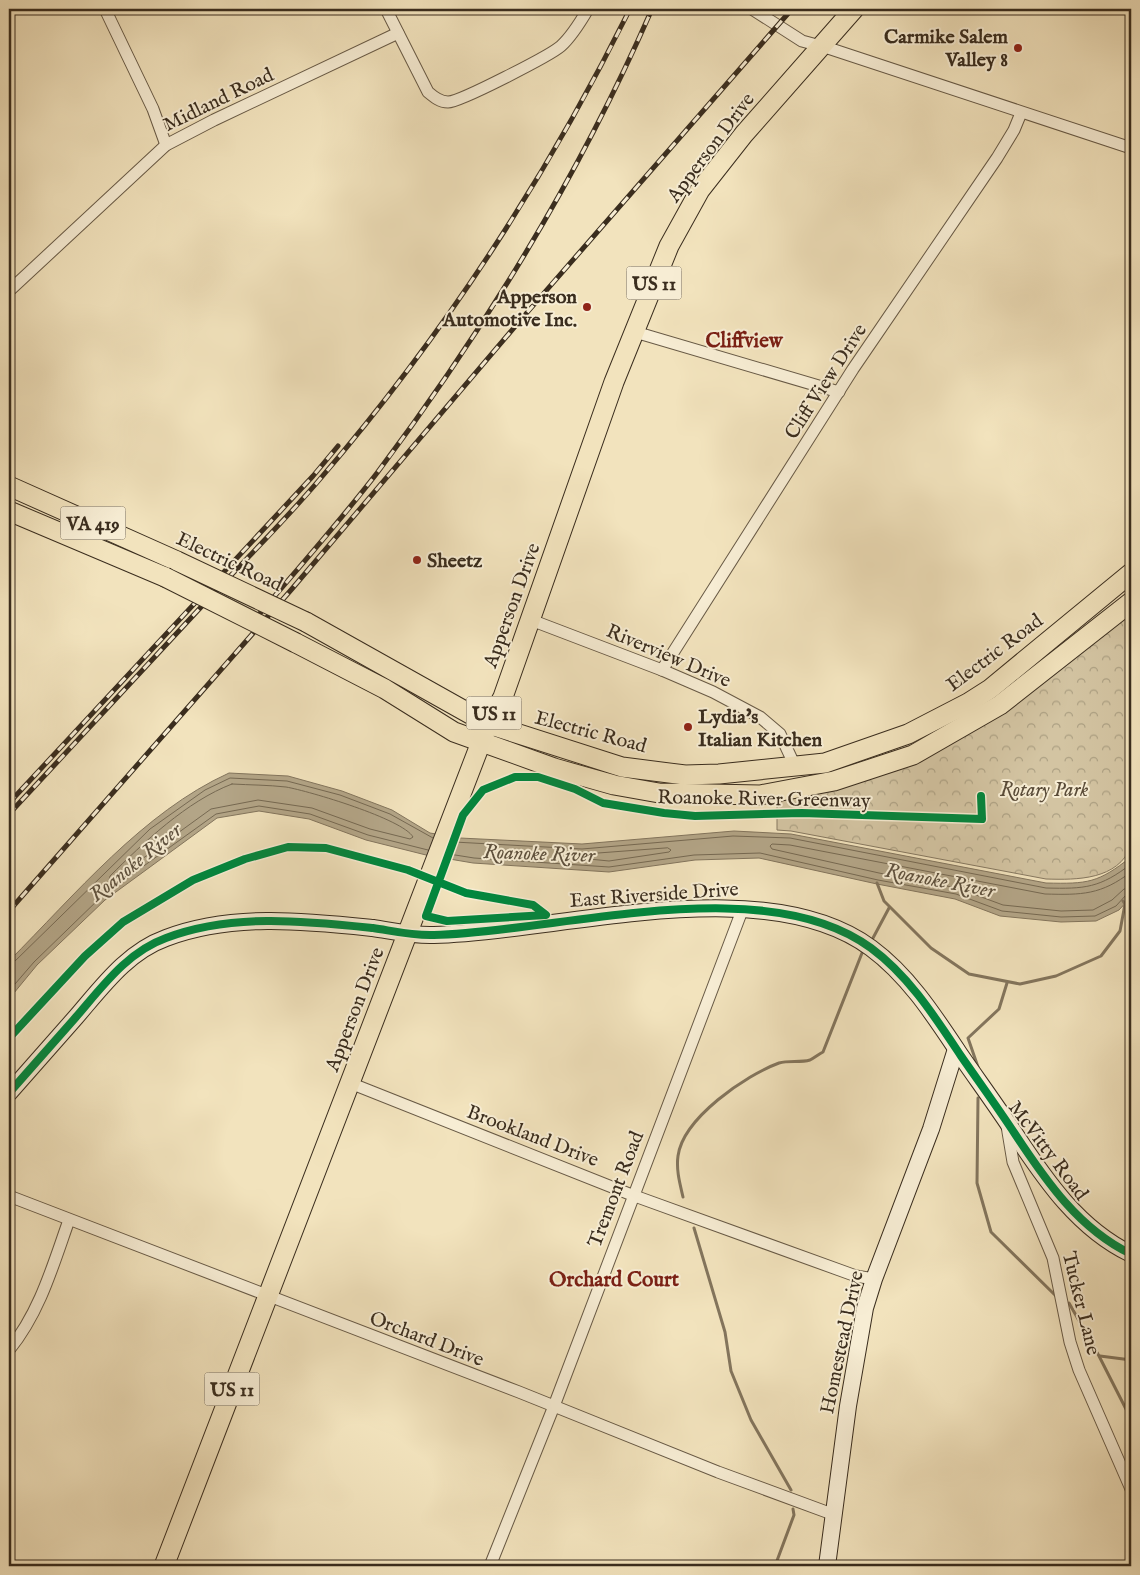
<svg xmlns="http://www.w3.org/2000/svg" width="1140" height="1575" font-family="'IM FELL English',serif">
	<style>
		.park { fill: url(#park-crowns); stroke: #867860 }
		.water { fill: #b3a587; stroke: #83755d }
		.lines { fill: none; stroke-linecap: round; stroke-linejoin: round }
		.shore { stroke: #766952; stroke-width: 1 }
		.stream { stroke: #83755d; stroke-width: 3 }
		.street-casing { stroke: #685a46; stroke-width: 13 }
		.secondary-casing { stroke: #3a2d1e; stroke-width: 18 }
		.primary-casing { stroke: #3a2d1e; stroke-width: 21 }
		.street { stroke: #f7edd4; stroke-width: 11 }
		.secondary { stroke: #f7edd4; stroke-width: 16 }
		.primary { stroke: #f2e3bd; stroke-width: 19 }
		.rail-casing { stroke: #3a2d1e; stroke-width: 5 }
		.rail { stroke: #f7edd4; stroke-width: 3; stroke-dasharray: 9; stroke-linecap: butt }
		.primary-bridge-casing { stroke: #3a2d1e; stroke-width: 21; stroke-linecap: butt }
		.primary-bridge { stroke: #f2e3bd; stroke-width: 19 }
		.cycleway-casing { stroke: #f7edd4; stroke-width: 11 }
		.cycleway { stroke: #00873e; stroke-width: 8 }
		.poi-dot { fill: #8f2418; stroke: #f7edd4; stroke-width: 2 }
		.labels { text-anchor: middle; stroke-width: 4; stroke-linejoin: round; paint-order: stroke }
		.shield { fill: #f7edd4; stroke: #736755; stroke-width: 1 }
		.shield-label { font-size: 19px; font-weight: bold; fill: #3a2d1e }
		.poi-label { font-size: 20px; font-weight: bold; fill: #3a2d1e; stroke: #f7edd4; text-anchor: end }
		.street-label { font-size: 20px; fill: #3a2d1e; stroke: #f7edd4 }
		.park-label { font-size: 20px; font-style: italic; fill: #594b38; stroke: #f7edd4 }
		.neighbourhood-label { font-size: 21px; font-weight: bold; fill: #7a1f14; stroke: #f7edd4 }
		.water-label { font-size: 21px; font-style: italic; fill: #5e513e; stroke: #f7edd4 }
	</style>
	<defs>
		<pattern id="park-crowns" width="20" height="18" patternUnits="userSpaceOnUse" patternTransform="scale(1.25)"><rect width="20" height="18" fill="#d3c4a2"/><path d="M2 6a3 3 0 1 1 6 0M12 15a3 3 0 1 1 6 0" fill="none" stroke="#aca083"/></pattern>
	</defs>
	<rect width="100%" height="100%" fill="#f2e3bd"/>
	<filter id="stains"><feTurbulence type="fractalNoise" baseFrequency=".004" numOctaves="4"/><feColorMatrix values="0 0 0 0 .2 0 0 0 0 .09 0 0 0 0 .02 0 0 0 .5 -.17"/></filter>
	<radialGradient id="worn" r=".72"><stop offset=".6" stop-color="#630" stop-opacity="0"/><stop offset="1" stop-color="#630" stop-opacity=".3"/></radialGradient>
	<!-- park -->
	<path class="park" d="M1131,613V846C1118,880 1077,880 1046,879L791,831L777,830V801L863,781Z"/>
	<!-- water -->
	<path class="water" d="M229,773L288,776L342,791L392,810L430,833L460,838L582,844L734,831L791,834L1046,883C1088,884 1098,883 1131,857V897L1119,910L1096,921L1061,922L1000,916L955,899L877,884L759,858L695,860L609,872L473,863L426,855L366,840L309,819L259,811L217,818L105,900L37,965L9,999V961C75,895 143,812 229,773Z"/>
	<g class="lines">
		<!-- shore -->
		<g class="shore">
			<path d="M232,784C250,785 268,785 286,787C309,791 403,819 413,837L410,839L370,829L312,808L258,800L211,809L113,880H109L110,876C143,843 187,801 232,784Z"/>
			<path d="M454,842L582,849L733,836L790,838L1046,888C1085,889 1100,888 1131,864"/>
			<polygon points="668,848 671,850 669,852 609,861 589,859 587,857 589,854"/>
			<polyline points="449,854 474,858 609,867 694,855 760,853 878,880 956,894 1002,911 1061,917 1095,916 1116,906 1126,895 1131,894"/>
			<path d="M1131,872C1101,895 1082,895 1045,894L790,845L772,844L770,846L772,849L879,873L957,888L1003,905L1061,911L1093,910L1112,900L1124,889L1131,888"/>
			<polyline points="9,964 14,962 150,829 205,790 230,778 287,781 340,795 390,814 433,838"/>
			<polyline points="9,991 34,962 102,896 216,814 259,806 310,814 368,835 428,850"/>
		</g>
		<!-- stream -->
		<g class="stream">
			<polyline points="877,883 884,901 931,948 969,974 1020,984 1056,976 1101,956 1120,931 1125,904 1123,901"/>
			<polyline points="873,938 889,908"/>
			<polyline points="978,1067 968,1038 999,1009 1007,983"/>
			<polyline points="978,1098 977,1183 991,1232 1056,1296"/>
			<path d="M683,1197C680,1184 676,1170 678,1156C683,1118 746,1075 779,1063C789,1060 800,1063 810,1060C814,1058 819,1054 823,1052L862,953"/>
			<polyline points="694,1228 725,1332 731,1371 751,1420 791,1490"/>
			<polyline points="1069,1303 1099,1356 1130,1417 1131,1428"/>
			<polyline points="1100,1356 1131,1360"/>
			<polyline points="775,1566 794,1515 793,1509"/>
		</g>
		<defs>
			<g id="street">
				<polyline points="105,9 153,109 166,145"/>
				<path d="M386,9L428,92C434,97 440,102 448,102C460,102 551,55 561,46C572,36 581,21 588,9"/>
				<polyline points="752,9 802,41 828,48 1131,148"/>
				<polyline points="9,291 166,145 214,120 398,33"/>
				<polyline points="635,332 839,392"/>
				<polyline points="531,620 662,670 713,692 760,717 780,734 795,766"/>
				<polyline points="662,670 853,369 997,158 1014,130 1021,113"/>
				<polyline points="350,1083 632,1195 856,1276 874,1279"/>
				<polyline points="1007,1126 1013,1162 1053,1258 1070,1342 1079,1370 1131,1489"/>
				<polyline points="9,1196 519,1392 718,1472 832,1514"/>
				<path d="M9,1350C40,1312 53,1265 69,1220"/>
				<polyline points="490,1566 554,1406 743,908"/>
			</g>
			<g id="secondary">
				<path d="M9,1093C31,1068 54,1042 76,1017C102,987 127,952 166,938C232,913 305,921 373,928C393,931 414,936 434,935C559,932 764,869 871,948C909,976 935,1017 961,1056C979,1082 998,1108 1015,1134C1046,1181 1079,1229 1131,1254"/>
				<polyline points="827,1566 848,1406 865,1308 874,1279 931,1129 956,1049"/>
			</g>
			<g id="primary">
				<polyline points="9,486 177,561"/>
				<polyline points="9,511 165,577"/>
				<polyline points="306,622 488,724 622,767 685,775 719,774 825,763 908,734 968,703 990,689 1131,573"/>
				<polyline points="296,643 385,689 454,732 554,768 614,785 659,793 760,795 834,781 913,755 1000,705 1131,602"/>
				<polyline points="164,1566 488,724 503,697 614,382 669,246 700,190 744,134 854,9"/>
			</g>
		</defs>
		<!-- street casing -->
		<use href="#street" class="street-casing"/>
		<!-- secondary casing -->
		<use href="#secondary" class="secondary-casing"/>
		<!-- primary casing -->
		<use href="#primary" class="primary-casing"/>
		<!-- street -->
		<use href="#street" class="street"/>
		<!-- secondary -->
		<use href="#secondary" class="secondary"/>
		<!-- primary -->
		<use href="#primary" class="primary"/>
		<defs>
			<g id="rail">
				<path d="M251,624C293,574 337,525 377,473C485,329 580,174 652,9"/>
				<polyline points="9,803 313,476 338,446"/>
				<path d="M9,814C78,740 146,666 215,592C250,555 287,518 320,479C443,336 546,178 630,9"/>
				<polyline points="9,911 291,590 524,316 792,9"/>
			</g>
		</defs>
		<!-- rail casing -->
		<use href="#rail" class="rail-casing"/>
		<!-- rail -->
		<use href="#rail" class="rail"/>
		<defs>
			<g id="primary-bridge">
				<polyline points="177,561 306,622"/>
				<polyline points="165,577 296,643"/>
			</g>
		</defs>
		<!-- primary-bridge casing -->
		<use href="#primary-bridge" class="primary-bridge-casing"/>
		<!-- primary-bridge -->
		<use href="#primary-bridge" class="primary-bridge"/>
		<defs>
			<g id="cycleway">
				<polyline points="9,1038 85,956 123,922 193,880 245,859 288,847 326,848 408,870 466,893 533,905 546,915 447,921 426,916 463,815 483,790 515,777 538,777 575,789 603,803 664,813 695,816 802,813 982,819 981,796"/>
				<path d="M9,1093C31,1068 54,1042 76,1017C102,987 127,952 166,938C232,913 305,921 373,928C393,931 414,936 434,935C559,932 764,869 871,948C909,976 935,1017 961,1056C979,1082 998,1108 1015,1134C1046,1181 1079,1229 1131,1254"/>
			</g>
		</defs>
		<!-- cycleway casing -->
		<use href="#cycleway" class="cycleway-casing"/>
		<!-- cycleway -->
		<use href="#cycleway" class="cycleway"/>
	</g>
	<!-- markers -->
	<g class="poi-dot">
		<circle cx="1018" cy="48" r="5"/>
		<circle cx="587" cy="307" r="5"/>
		<circle cx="417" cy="560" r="5"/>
		<circle cx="688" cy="727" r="5"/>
	</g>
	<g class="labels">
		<!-- shield labels -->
		<g class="shield">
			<rect x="626.5" y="266.5" width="55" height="33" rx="4"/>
			<rect x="60.5" y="506.5" width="65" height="33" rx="4"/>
			<rect x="466.5" y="696.5" width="55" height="33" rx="4"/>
			<rect x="204.5" y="1372.5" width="55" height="33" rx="4"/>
		</g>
		<g class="shield-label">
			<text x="654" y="290">US 11</text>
			<text x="93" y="530">VA 419</text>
			<text x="494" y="720">US 11</text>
			<text x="232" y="1396">US 11</text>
		</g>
		<!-- poi labels -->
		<g class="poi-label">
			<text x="1008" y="43">Carmike Salem<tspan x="1008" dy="23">Valley 8</tspan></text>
			<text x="577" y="303">Apperson<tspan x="577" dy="23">Automotive Inc.</tspan></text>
			<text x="427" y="567" text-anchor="start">Sheetz</text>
			<text x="698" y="723" text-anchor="start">Lydia's<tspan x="698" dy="23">Italian Kitchen</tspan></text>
		</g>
		<!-- street labels -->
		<g class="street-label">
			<text transform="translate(218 99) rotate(-26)" y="7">Midland Road</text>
			<text transform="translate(710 147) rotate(-53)" y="7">Apperson Drive</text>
			<text transform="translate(825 381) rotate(-57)" y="7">Cliff View Drive</text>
			<text transform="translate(230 561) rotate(25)" y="7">Electric Road</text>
			<text transform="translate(511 605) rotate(-70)" y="7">Apperson Drive</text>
			<text transform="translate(994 652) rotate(-37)" y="7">Electric Road</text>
			<text transform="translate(669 655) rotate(23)" y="7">Riverview Drive</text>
			<text transform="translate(591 731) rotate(15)" y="7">Electric Road</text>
			<text transform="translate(764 798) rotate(1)" y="7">Roanoke River Greenway</text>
			<text transform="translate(654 894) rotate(-4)" y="7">East Riverside Drive</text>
			<text transform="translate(354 1009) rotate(-69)" y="7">Apperson Drive</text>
			<text transform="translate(533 1135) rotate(21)" y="7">Brookland Drive</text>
			<text transform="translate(1049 1150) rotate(53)" y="7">McVitty Road</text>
			<text transform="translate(615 1189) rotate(-69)" y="7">Tremont Road</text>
			<text transform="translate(1082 1303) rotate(76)" y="7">Tucker Lane</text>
			<text transform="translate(427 1338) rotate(21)" y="7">Orchard Drive</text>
			<text transform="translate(841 1342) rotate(-78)" y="7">Homestead Drive</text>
		</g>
		<!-- park labels -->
		<g class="park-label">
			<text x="1044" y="796">Rotary Park</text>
		</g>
		<!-- neighbourhood labels -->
		<g class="neighbourhood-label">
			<text x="744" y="347">Cliffview</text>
			<text x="614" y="1286">Orchard Court</text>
		</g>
		<!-- water labels -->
		<g class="water-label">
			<text transform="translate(539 853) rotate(2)" y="7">Roanoke River</text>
			<text transform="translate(135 862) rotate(-39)" y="7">Roanoke River</text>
			<text transform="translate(940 880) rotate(11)" y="7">Roanoke River</text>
		</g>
	</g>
	<!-- margin -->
	<rect width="1140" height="1575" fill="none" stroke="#f2e3bd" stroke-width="30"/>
	<rect x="10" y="10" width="1120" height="1555" fill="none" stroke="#3a2d1e" stroke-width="2.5"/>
	<rect x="15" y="15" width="1110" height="1545" fill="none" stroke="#3a2d1e"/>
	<rect width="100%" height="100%" filter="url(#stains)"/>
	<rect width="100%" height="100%" fill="url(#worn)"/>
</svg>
